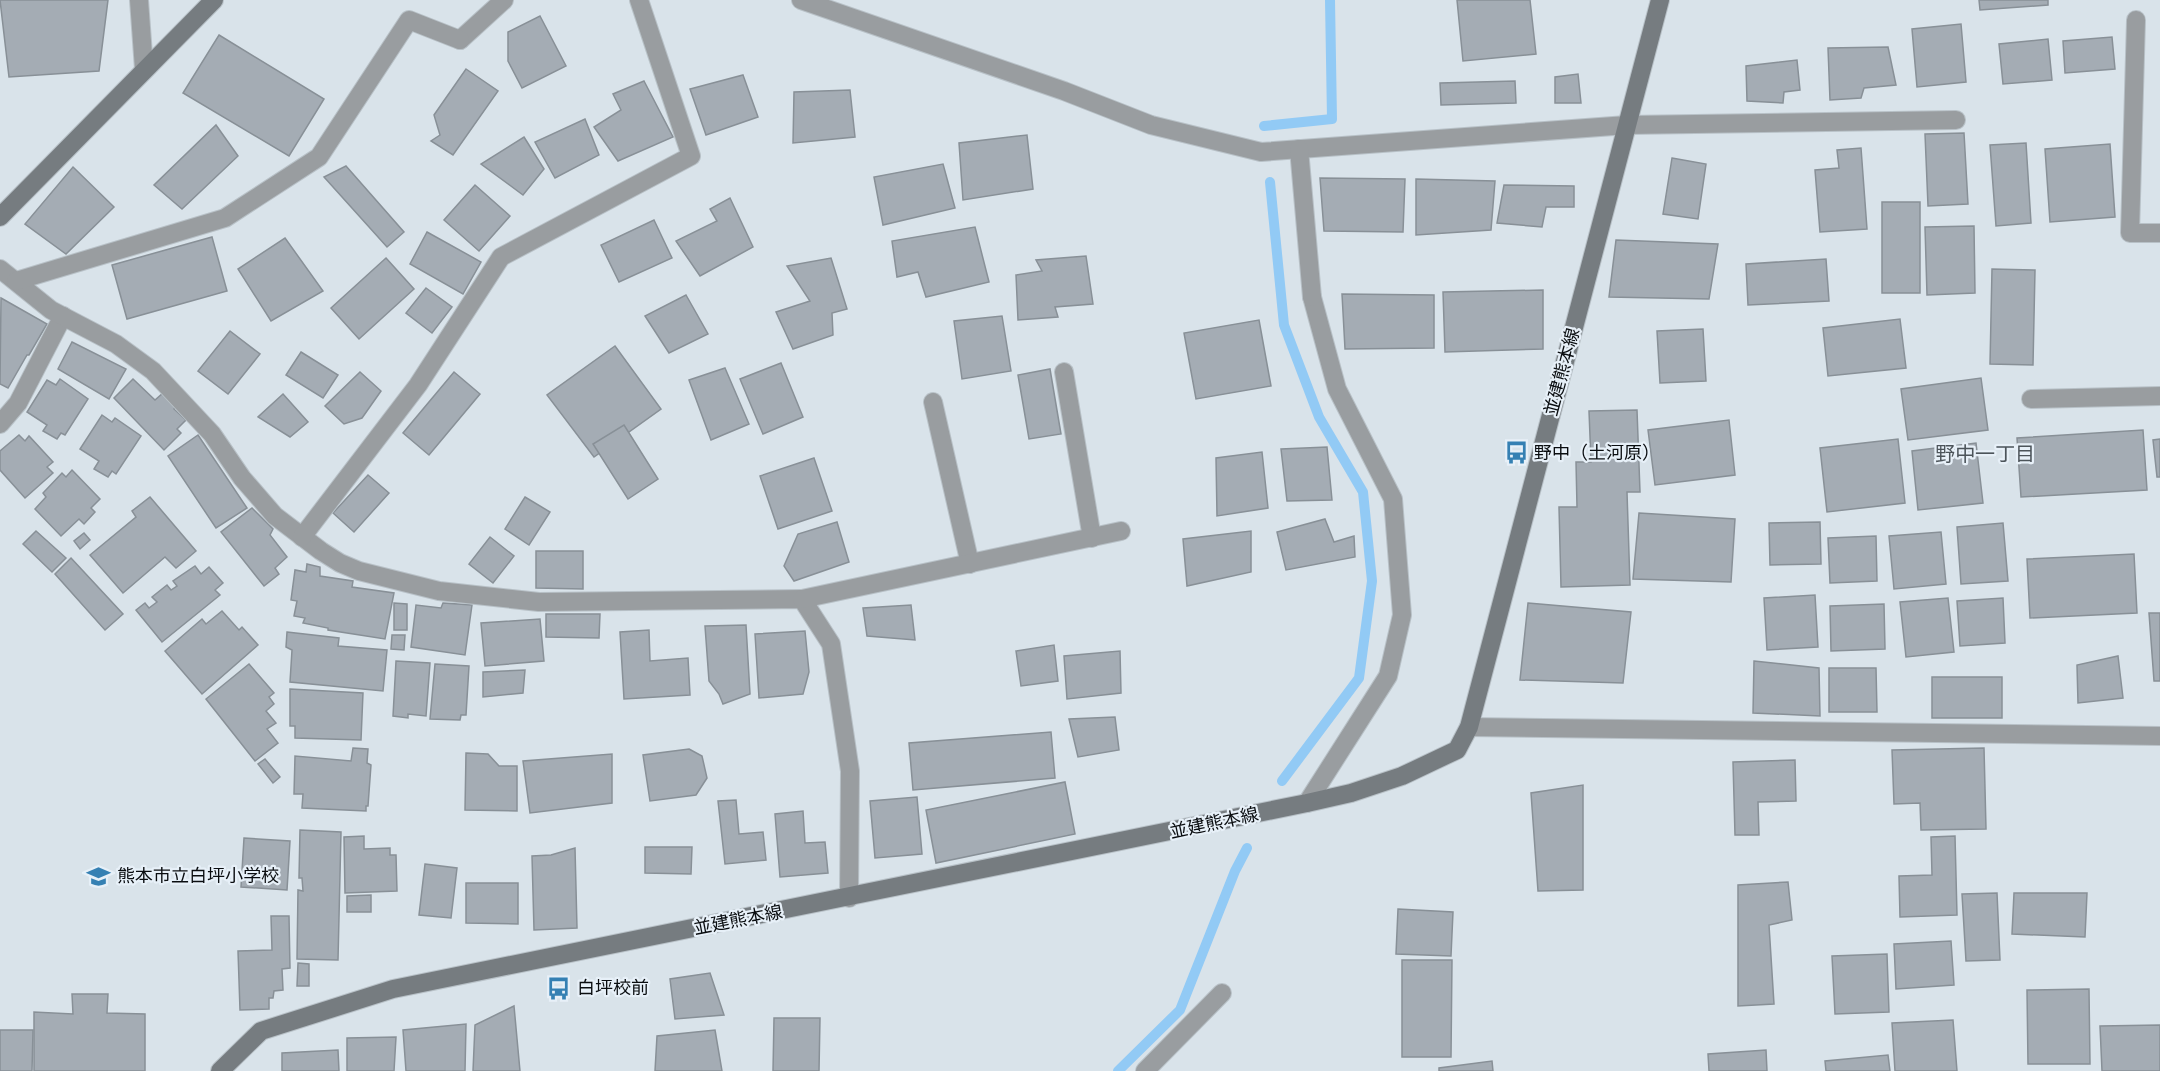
<svg xmlns="http://www.w3.org/2000/svg" width="2160" height="1071" font-family="Inter,'Noto Sans JP',sans-serif">
	<style>
		.lines { fill: none; stroke-linecap: round; stroke-linejoin: round }
		.stream { stroke: #92caf5; stroke-width: 10 }
		.building { fill: #a4acb4; stroke: #889097; stroke-width: 1.5 }
		.lane-casing { stroke: #b8c1c7; stroke-width: 20 }
		.street-casing { stroke: #b8c1c7; stroke-width: 20 }
		.secondary-casing { stroke: #b8c1c7; stroke-width: 20 }
		.lane { stroke: #999da0; stroke-width: 18 }
		.street { stroke: #999da0; stroke-width: 18 }
		.secondary { stroke: #767c80; stroke-width: 18 }
		.labels { text-anchor: middle; stroke-width: 4.5; stroke-linejoin: round; paint-order: stroke }
		.street-label { font-size: 18px; fill: #0a0d10; stroke: #e7f0f8 }
		.poi-label { font-size: 18px; fill: #0a0d10; stroke: #e7f0f8; text-anchor: start }
		.neighbourhood-label { font-size: 20px; fill: #4c545a; stroke: #e7f0f8 }
	</style>
	<rect width="100%" height="100%" fill="#d9e3ea"/>
	<g class="lines">
		<!-- stream -->
		<g class="stream">
			<polyline points="1264,126 1332,119 1330,0"/>
			<polyline points="1270,182 1284,325 1319,417 1363,492 1372,581 1359,678 1282,781"/>
			<polyline points="1118,1071 1180,1010 1235,871 1247,848"/>
		</g>
	</g>
	<!-- building -->
	<g class="building">
		<polygon points="0,0 108,0 99,71 9,77"/>
		<polygon points="1457,0 1530,0 1536,54 1463,61"/>
		<polygon points="1979,0 2048,0 2048,5 1980,10"/>
		<polygon points="540,16 566,66 522,88 508,61 508,32"/>
		<polygon points="1961,24 1966,82 1917,87 1912,29"/>
		<polygon points="219,35 324,99 289,156 183,93"/>
		<polygon points="2112,37 2115,69 2065,73 2063,41"/>
		<polygon points="2048,39 2052,80 2003,84 1999,44"/>
		<polygon points="1888,47 1896,85 1864,88 1861,98 1830,100 1828,48"/>
		<polygon points="1797,60 1800,90 1784,92 1783,103 1747,101 1746,66"/>
		<polygon points="466,69 498,91 453,155 431,141 440,135 434,115"/>
		<polygon points="1578,74 1581,103 1555,103 1555,77"/>
		<polygon points="743,75 758,117 706,135 690,89"/>
		<polygon points="644,81 673,137 618,161 594,127 621,110 613,94"/>
		<polygon points="1515,81 1516,103 1441,105 1440,83"/>
		<polygon points="850,90 855,137 793,143 794,92"/>
		<polygon points="585,119 599,155 555,178 535,142"/>
		<polygon points="216,125 238,156 182,209 154,185"/>
		<polygon points="1964,133 1968,204 1928,206 1925,134"/>
		<polygon points="1027,135 1033,189 963,200 959,143"/>
		<polygon points="524,137 544,169 523,195 481,164"/>
		<polygon points="2026,143 2031,223 1996,226 1990,145"/>
		<polygon points="2110,144 2115,217 2050,222 2045,149"/>
		<polygon points="1861,148 1867,229 1820,232 1815,170 1839,168 1837,150"/>
		<polygon points="1672,158 1706,164 1698,219 1663,214"/>
		<polygon points="943,164 955,208 883,225 874,177"/>
		<polygon points="346,166 404,232 387,247 324,177"/>
		<polygon points="73,167 114,207 66,254 25,224"/>
		<polygon points="1320,178 1405,179 1403,232 1324,231"/>
		<polygon points="1416,179 1495,181 1491,230 1416,235"/>
		<polygon points="475,185 510,216 479,251 444,220"/>
		<polygon points="1504,185 1574,186 1574,207 1546,207 1542,227 1497,223"/>
		<polygon points="730,198 753,247 700,276 676,241 717,221 710,209"/>
		<rect x="1882" y="202" width="38" height="91"/>
		<polygon points="654,220 672,258 619,282 601,245"/>
		<polygon points="1974,226 1975,293 1927,295 1925,227"/>
		<polygon points="975,227 989,282 926,297 918,272 897,277 892,241"/>
		<polygon points="427,232 481,262 463,294 410,264"/>
		<polygon points="212,237 227,291 127,319 112,265"/>
		<polygon points="285,238 323,291 271,321 238,269"/>
		<polygon points="1616,240 1718,244 1709,299 1609,297"/>
		<polygon points="1086,256 1093,304 1055,307 1058,317 1018,320 1016,275 1042,271 1036,260"/>
		<polygon points="386,258 414,289 359,339 331,308"/>
		<polygon points="831,258 847,309 832,313 833,335 793,349 776,312 810,301 787,266"/>
		<polygon points="1826,259 1829,301 1748,305 1746,264"/>
		<polygon points="1992,269 2035,270 2033,365 1990,364"/>
		<polygon points="426,288 452,307 432,333 406,313"/>
		<polygon points="1543,290 1543,349 1445,352 1443,292"/>
		<polygon points="1342,294 1434,295 1434,348 1345,349"/>
		<polygon points="686,295 708,334 669,353 645,316"/>
		<polygon points="1,298 47,324 29,355 27,355 8,388 0,384"/>
		<polygon points="1002,316 1011,371 962,379 954,321"/>
		<polygon points="1900,319 1906,368 1828,376 1823,328"/>
		<polygon points="1259,320 1271,386 1196,399 1184,333"/>
		<polygon points="1703,329 1706,381 1660,383 1657,331"/>
		<polygon points="230,331 260,354 228,394 198,371"/>
		<polygon points="72,342 126,369 109,399 58,369"/>
		<polygon points="615,346 661,409 594,457 547,395"/>
		<polygon points="301,352 338,375 323,398 286,375"/>
		<polygon points="781,363 803,417 763,434 740,379"/>
		<polygon points="725,368 749,424 711,440 689,380"/>
		<polygon points="1050,369 1061,434 1029,439 1018,375"/>
		<polygon points="360,372 381,391 362,418 344,424 325,406"/>
		<polygon points="454,372 480,394 429,455 403,433"/>
		<polygon points="1981,378 1988,430 1908,440 1901,389"/>
		<polygon points="60,379 88,399 65,435 61,433 57,439 43,431 47,425 27,412 47,380 56,385"/>
		<polygon points="133,379 155,400 163,393 177,405 174,409 186,420 177,429 181,433 164,450 114,398"/>
		<polygon points="283,394 308,422 290,437 258,417"/>
		<polygon points="1637,410 1640,492 1627,492 1630,585 1561,587 1559,507 1577,507 1576,462 1591,462 1589,411"/>
		<polygon points="102,415 112,422 115,418 141,436 116,474 112,471 108,477 94,469 99,461 80,449"/>
		<polygon points="1729,420 1735,475 1655,485 1648,430"/>
		<polygon points="624,425 658,479 628,499 593,444"/>
		<polygon points="2143,430 2147,490 2021,497 2017,438"/>
		<polygon points="19,435 25,441 29,436 53,462 47,467 53,473 25,498 0,470 0,451"/>
		<polygon points="198,435 247,508 216,528 168,456"/>
		<polygon points="1898,439 1905,503 1827,512 1820,448"/>
		<polygon points="2160,439 2160,477 2157,477 2153,440"/>
		<polygon points="1976,443 1983,503 1918,510 1912,451"/>
		<polygon points="1327,447 1332,500 1287,501 1281,449"/>
		<polygon points="1262,452 1268,508 1217,516 1216,458"/>
		<polygon points="814,458 832,511 778,529 760,476"/>
		<polygon points="72,470 100,499 91,508 95,512 84,524 79,519 61,536 35,509 46,497 43,493 62,473 66,477"/>
		<polygon points="368,475 389,493 354,532 333,513"/>
		<polygon points="150,497 196,551 176,568 165,557 123,593 90,555 136,517 132,511"/>
		<polygon points="525,497 550,512 529,545 505,529"/>
		<polygon points="252,508 273,529 270,535 287,557 275,568 279,574 264,586 221,532"/>
		<polygon points="1639,513 1735,519 1731,582 1633,579"/>
		<polygon points="1325,519 1334,542 1354,536 1355,557 1286,570 1277,532"/>
		<polygon points="837,522 849,562 794,581 784,566 798,534"/>
		<polygon points="1820,522 1821,564 1770,565 1769,523"/>
		<polygon points="2003,523 2008,581 1961,584 1957,527"/>
		<polygon points="36,531 66,558 52,572 23,544"/>
		<polygon points="1251,531 1251,572 1187,586 1183,539"/>
		<polygon points="1941,532 1946,584 1894,589 1889,536"/>
		<polygon points="84,533 90,540 80,549 74,541"/>
		<polygon points="1876,536 1877,581 1830,583 1828,538"/>
		<polygon points="490,537 514,556 493,583 469,564"/>
		<polygon points="536,551 583,551 583,589 536,588"/>
		<polygon points="2134,554 2137,613 2030,618 2027,559"/>
		<polygon points="71,558 123,614 105,630 55,574"/>
		<polygon points="307,564 320,567 320,576 353,581 352,587 394,593 385,639 328,630 328,628 303,623 305,618 294,616 297,601 291,600 295,570 306,572"/>
		<polygon points="195,566 201,574 209,567 223,583 215,590 220,595 162,642 136,610 145,603 149,608 157,602 152,597 167,585 171,590 177,586 173,581"/>
		<polygon points="1815,595 1818,647 1767,650 1764,598"/>
		<polygon points="1948,598 1954,652 1906,657 1900,602"/>
		<polygon points="2003,598 2005,643 1960,646 1957,601"/>
		<polygon points="394,603 407,604 407,630 394,630"/>
		<polygon points="443,603 472,605 465,655 411,647 416,605 441,608"/>
		<polygon points="1528,603 1631,612 1623,683 1520,680"/>
		<polygon points="1884,604 1885,649 1831,651 1830,606"/>
		<polygon points="911,605 915,640 867,636 863,608"/>
		<polygon points="222,611 239,630 242,627 258,645 202,694 165,651 202,619 206,624"/>
		<polygon points="2149,613 2160,613 2160,681 2154,681"/>
		<polygon points="546,614 600,614 599,638 546,637"/>
		<polygon points="540,619 544,661 485,666 481,623"/>
		<polygon points="746,625 750,694 723,704 719,694 709,681 705,626"/>
		<polygon points="649,630 650,661 688,658 690,695 624,699 620,632"/>
		<polygon points="805,631 809,672 803,694 759,698 755,634"/>
		<polygon points="287,632 339,638 338,646 387,650 383,691 290,682 292,650 286,647"/>
		<polygon points="392,635 405,635 404,650 391,649"/>
		<polygon points="1054,645 1058,681 1021,686 1016,651"/>
		<polygon points="1120,651 1121,693 1067,699 1064,656"/>
		<polygon points="2118,656 2123,698 2078,703 2077,665"/>
		<polygon points="396,661 430,663 426,716 408,714 408,718 393,716"/>
		<polygon points="1754,661 1819,668 1820,716 1753,713"/>
		<polygon points="249,664 274,693 269,697 274,704 266,711 276,723 267,729 278,743 255,761 206,699"/>
		<polygon points="435,664 469,666 466,715 461,715 460,720 430,719"/>
		<polygon points="1829,668 1876,668 1877,712 1829,712"/>
		<polygon points="525,670 523,693 483,697 483,672"/>
		<rect x="1932" y="677" width="70" height="41"/>
		<polygon points="290,689 363,693 361,740 295,738 295,726 290,726"/>
		<polygon points="1115,717 1119,750 1078,757 1069,719"/>
		<polygon points="1051,732 1055,778 913,790 909,743"/>
		<polygon points="353,748 368,749 367,763 371,765 368,806 366,806 366,811 302,808 303,794 294,794 295,756 351,761"/>
		<polygon points="1984,748 1986,829 1921,830 1920,803 1894,804 1892,750"/>
		<polygon points="689,749 702,756 707,778 696,795 650,801 643,755"/>
		<polygon points="466,753 488,754 499,766 517,766 517,811 465,810"/>
		<polygon points="612,754 612,803 530,813 523,761"/>
		<polygon points="265,759 280,777 273,783 258,764"/>
		<polygon points="1795,760 1796,801 1758,802 1759,835 1735,835 1733,762"/>
		<polygon points="1065,782 1075,834 936,863 926,810"/>
		<polygon points="1583,785 1583,890 1538,891 1531,793"/>
		<polygon points="917,797 922,854 875,858 870,801"/>
		<polygon points="736,800 739,834 763,832 766,860 725,864 718,801"/>
		<polygon points="803,811 805,843 825,842 828,873 780,877 775,814"/>
		<polygon points="300,830 341,832 338,960 297,959 298,890 303,891 302,878 299,878"/>
		<polygon points="364,836 364,849 390,848 390,855 396,855 397,891 345,893 344,837"/>
		<polygon points="1955,836 1957,915 1900,917 1899,876 1932,875 1931,837"/>
		<polygon points="244,838 290,841 287,890 241,887"/>
		<polygon points="645,847 692,847 691,874 645,873"/>
		<polygon points="575,848 577,928 534,930 532,856 551,855"/>
		<polygon points="425,864 457,868 451,918 419,915"/>
		<polygon points="1788,882 1792,920 1769,925 1774,1004 1738,1006 1738,885"/>
		<polygon points="466,883 518,883 518,924 466,923"/>
		<polygon points="1997,893 2000,960 1966,961 1962,894"/>
		<polygon points="2014,893 2087,893 2085,937 2012,934"/>
		<polygon points="371,895 371,912 347,912 347,896"/>
		<polygon points="1398,909 1453,912 1451,956 1396,954"/>
		<polygon points="271,916 289,916 290,968 282,969 283,990 274,991 273,998 269,998 269,1009 240,1010 238,951 272,950"/>
		<polygon points="1951,941 1954,985 1896,989 1894,944"/>
		<polygon points="1887,954 1889,1012 1835,1014 1832,956"/>
		<polygon points="1402,960 1452,960 1451,1057 1402,1057"/>
		<polygon points="298,963 309,964 309,986 297,986"/>
		<polygon points="710,973 724,1015 675,1019 670,979"/>
		<polygon points="2089,989 2090,1064 2028,1064 2027,990"/>
		<polygon points="72,994 108,994 107,1013 145,1014 145,1071 34,1071 34,1012 73,1014"/>
		<polygon points="514,1006 520,1071 473,1071 475,1025"/>
		<polygon points="774,1018 820,1018 819,1071 773,1071"/>
		<polygon points="1953,1020 1957,1071 1895,1071 1892,1023"/>
		<polygon points="466,1024 465,1071 406,1071 403,1030"/>
		<polygon points="2160,1025 2160,1071 2102,1071 2100,1026"/>
		<polygon points="0,1030 33,1030 32,1071 0,1071"/>
		<polygon points="715,1030 722,1071 655,1071 657,1036"/>
		<polygon points="396,1037 394,1071 347,1071 347,1038"/>
		<polygon points="338,1050 339,1071 282,1071 282,1053"/>
		<polygon points="1766,1050 1767,1071 1709,1071 1708,1054"/>
		<polygon points="1888,1055 1890,1071 1826,1071 1825,1061"/>
		<polygon points="1492,1061 1493,1071 1439,1071 1439,1068"/>
	</g>
	<g class="lines">
		<defs>
			<g id="lane">
				<polyline points="460,40 504,0"/>
				<polyline points="0,424 18,403 63,316"/>
				<polyline points="1307,803 1388,676 1402,615 1393,499 1337,389 1312,297"/>
			</g>
			<g id="street">
				<polyline points="139,0 144,69"/>
				<polyline points="801,0 1064,91 1151,125 1261,152 1627,125 1956,120"/>
				<polyline points="2136,20 2130,233 2160,233"/>
				<polyline points="1299,149 1312,297"/>
				<polyline points="0,269 51,310 116,344 153,371 212,434 242,478 275,516 321,551 340,563 359,571 439,591 539,602 802,599 831,644 850,771 849,898"/>
				<polyline points="16,281 225,218 319,157 409,20 460,40"/>
				<polyline points="1064,372 1092,538"/>
				<polyline points="2031,399 2160,396"/>
				<polyline points="933,402 970,564"/>
				<polyline points="302,537 418,385 501,257 691,156 639,0"/>
				<polyline points="802,599 1121,531"/>
				<polyline points="1469,727 2160,736"/>
				<polyline points="1145,1071 1222,993"/>
			</g>
			<g id="secondary">
				<polyline points="0,217 214,0"/>
				<polyline points="220,1071 261,1031 393,989 1307,803 1351,793 1402,776 1457,750 1469,727 1660,0"/>
			</g>
		</defs>
		<!-- lane casing -->
		<use href="#lane" class="lane-casing"/>
		<!-- street casing -->
		<use href="#street" class="street-casing"/>
		<!-- secondary casing -->
		<use href="#secondary" class="secondary-casing"/>
		<!-- lane -->
		<use href="#lane" class="lane"/>
		<!-- street -->
		<use href="#street" class="street"/>
		<!-- secondary -->
		<use href="#secondary" class="secondary"/>
	</g>
	<!-- icons -->
	<defs>
		<symbol id="bus-bare" viewBox="-9 -9 18 18"><path d="M-5-6H5V4H4V6H2V4H-2V6H-4V4H-5ZM-3.5-4V0h7V-4ZM-3.5 1.2v1.5H-2V1.2ZM2 1.2v1.5H3.5V1.2Z" fill="#3580b3" stroke="#e7f0f8" stroke-width="2.5" paint-order="stroke"/></symbol>
		<symbol id="school-bare" viewBox="-9 -9 18 18"><path d="M0-5L7-2L0 1L-7-2ZM-4 1L0 2.5L4 1V4Q0 6-4 4Z" fill="#3580b3" stroke="#e7f0f8" stroke-width="2.5" paint-order="stroke"/></symbol>
	</defs>
	<g fill-rule="evenodd">
		<use href="#bus-bare" x="1500" y="436" width="33" height="33"/>
		<use href="#school-bare" x="82" y="860" width="33" height="33"/>
		<use href="#bus-bare" x="542" y="972" width="33" height="33"/>
	</g>
	<g class="labels">
		<!-- street labels -->
		<g class="street-label">
			<text transform="translate(1562 372) rotate(-75)" y="6">並建熊本線</text>
			<text transform="translate(1214 823) rotate(-12)" y="6">並建熊本線</text>
			<text transform="translate(738 920) rotate(-11)" y="6">並建熊本線</text>
		</g>
		<!-- poi labels -->
		<g class="poi-label">
			<text x="1534" y="459">野中（土河原）</text>
			<text x="117" y="882">熊本市立白坪小学校</text>
			<text x="577" y="994">白坪校前</text>
		</g>
		<!-- neighbourhood labels -->
		<g class="neighbourhood-label">
			<text x="1985" y="461">野中一丁目</text>
		</g>
	</g>
</svg>
